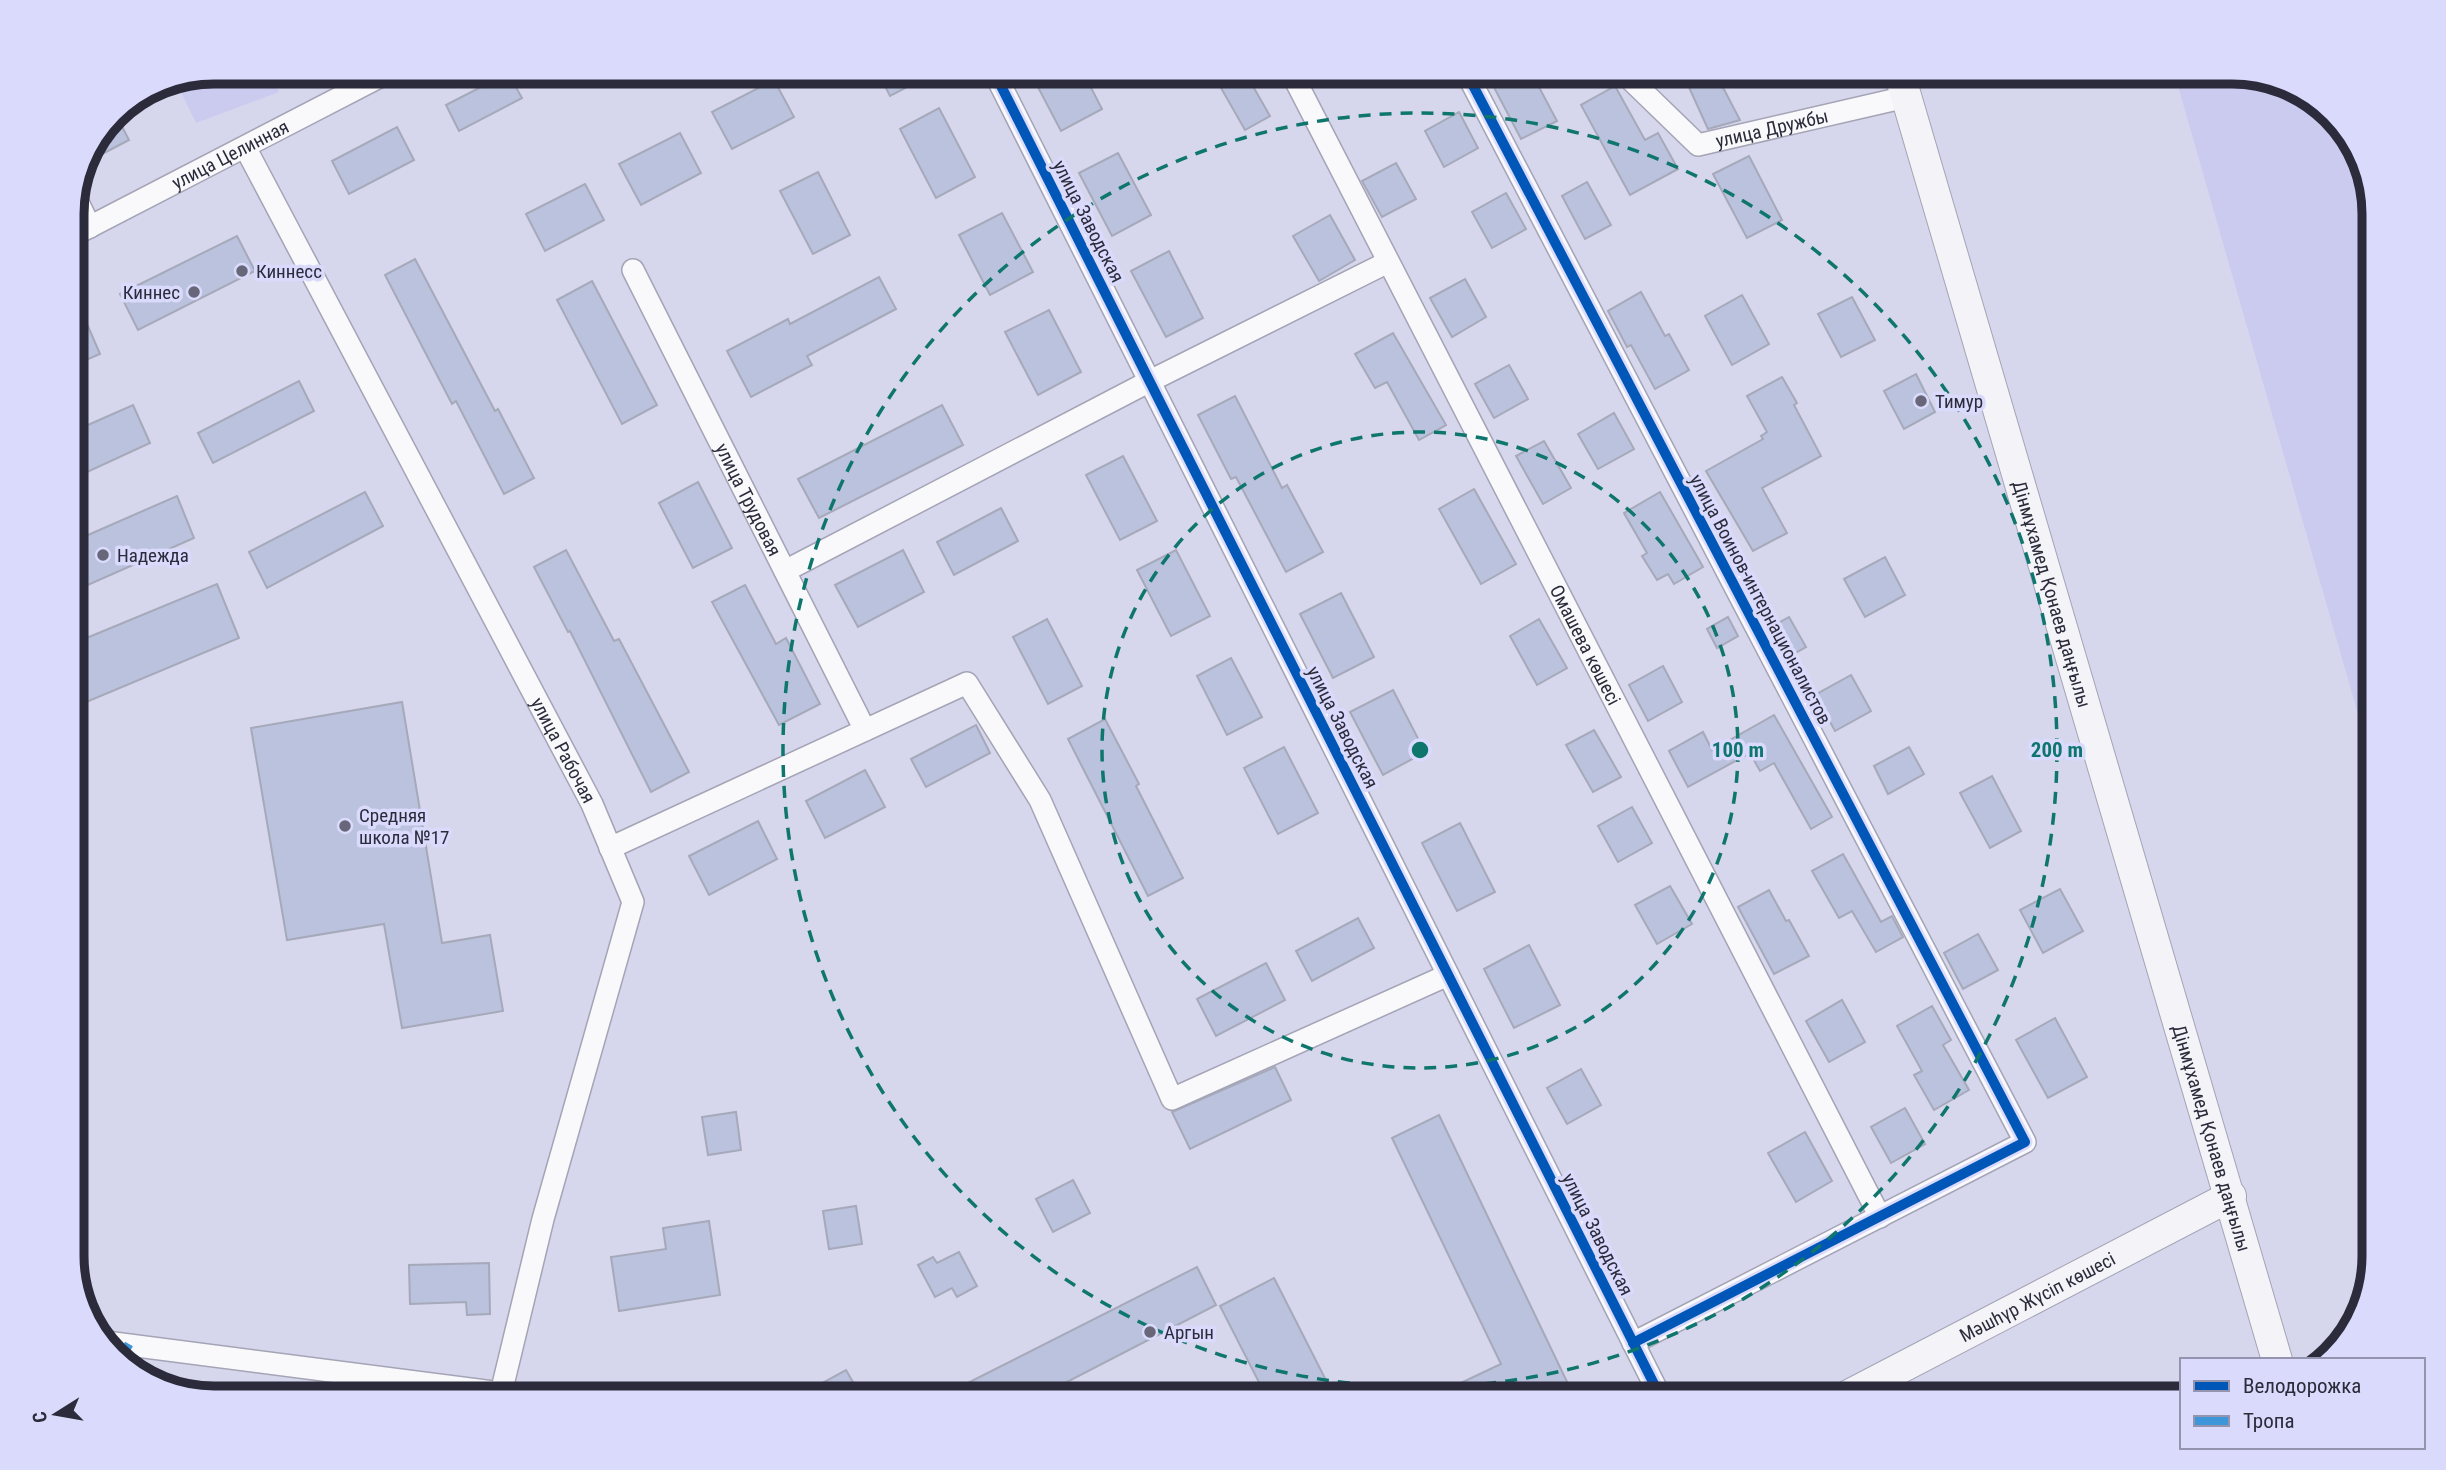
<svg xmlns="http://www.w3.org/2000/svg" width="2446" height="1470" font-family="'Roboto Condensed',sans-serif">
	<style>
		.built { fill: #cbcbf0 }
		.building { fill: #bac2dd; stroke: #a6a9b9; stroke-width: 2 }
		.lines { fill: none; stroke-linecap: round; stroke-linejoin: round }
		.street-casing { stroke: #a4a4b6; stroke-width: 24 }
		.secondary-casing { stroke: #a4a4b6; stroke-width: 32 }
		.street { stroke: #f9f9fc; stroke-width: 21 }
		.secondary { stroke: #f3f3f8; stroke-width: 30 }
		.quiet { stroke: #3c96d9; stroke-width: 9; stroke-dasharray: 18 9; stroke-linecap: butt }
		.cycleway-casing { stroke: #dadafc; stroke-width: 15 }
		.cycleway { stroke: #0057b8; stroke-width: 10 }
		.ring { fill: none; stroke: #0f766e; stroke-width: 3.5; stroke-dasharray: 12 9 }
		.poi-dot { fill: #676779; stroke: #dadafc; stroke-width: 2.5 }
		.labels { text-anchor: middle; stroke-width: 7; stroke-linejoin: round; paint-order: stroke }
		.street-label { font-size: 19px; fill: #2b2b3b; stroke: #dadafc }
		.poi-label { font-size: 19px; fill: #2b2b3b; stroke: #dadafc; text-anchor: start }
		.rim { fill: none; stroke: #2b2b3b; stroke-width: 9 }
		.centre { fill: #0f766e; stroke: #dadafc; stroke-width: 3.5 }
		.ring-label { font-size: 21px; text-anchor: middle; font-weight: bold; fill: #0f766e; stroke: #dadafc; stroke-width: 7; stroke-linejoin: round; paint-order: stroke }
	</style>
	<rect width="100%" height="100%" fill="#d6d6ec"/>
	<!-- built -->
	<g class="built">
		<polygon points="214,72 270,72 279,92 196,123 175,80"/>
		<polygon points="2174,72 2232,72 2303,91 2355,143 2374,205 2374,740 2366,742"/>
	</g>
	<!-- building -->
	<g class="building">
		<polygon points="878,72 936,72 890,96"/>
		<polygon points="1030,72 1083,72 1102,109 1061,131"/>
		<polygon points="1486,72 1531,72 1557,121 1521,139"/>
		<polygon points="1682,72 1715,72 1740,120 1708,129"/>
		<polygon points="508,73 522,98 459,131 446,105"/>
		<polygon points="1246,74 1270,116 1245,130 1221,88"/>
		<polygon points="774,80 794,117 732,149 712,112"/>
		<polygon points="1615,86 1645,140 1658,133 1678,169 1630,195 1581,105"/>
		<polygon points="939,108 975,177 936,198 900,129"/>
		<polygon points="1459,112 1478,148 1444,167 1425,131"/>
		<polygon points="115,113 129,140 83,164 86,152"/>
		<polygon points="397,127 414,160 349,194 332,161"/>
		<polygon points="680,133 701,173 641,205 619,164"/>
		<polygon points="1118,153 1151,215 1112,236 1079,173"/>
		<polygon points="1749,156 1782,220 1747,238 1713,174"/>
		<polygon points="1396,163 1416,199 1382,217 1362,181"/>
		<polygon points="818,172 850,235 813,254 780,191"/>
		<polygon points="1587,182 1611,225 1585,239 1562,196"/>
		<polygon points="585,184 604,220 545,251 526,214"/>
		<polygon points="1506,193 1526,229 1492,248 1472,212"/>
		<polygon points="1002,213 1033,272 990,295 959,235"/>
		<polygon points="1330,215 1355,260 1319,281 1293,236"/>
		<polygon points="237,236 255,271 138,330 120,294"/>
		<polygon points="1169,251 1203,318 1166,337 1131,271"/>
		<polygon points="415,259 495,411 498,409 534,478 504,494 456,401 452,404 385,275"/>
		<polygon points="879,277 896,309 807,356 812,365 751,397 727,351 788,319 790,324"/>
		<polygon points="1465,279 1486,317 1452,337 1430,298"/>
		<polygon points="592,281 657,405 622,424 557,300"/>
		<polygon points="72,289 100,354 72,366"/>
		<polygon points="1641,292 1665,336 1669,334 1689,370 1655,389 1631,345 1627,347 1608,311"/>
		<polygon points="1742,295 1769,344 1732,365 1705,316"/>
		<polygon points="1852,297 1875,340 1841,357 1818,314"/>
		<polygon points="1049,310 1081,372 1038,395 1005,332"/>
		<polygon points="1393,333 1446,425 1419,440 1387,382 1375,388 1355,354"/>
		<polygon points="1509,365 1528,399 1494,418 1475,384"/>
		<polygon points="1916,374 1935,412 1904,429 1884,391"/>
		<polygon points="1782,377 1797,403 1794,405 1821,456 1762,488 1787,533 1753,551 1706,471 1763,439 1761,436 1767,432 1747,396"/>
		<polygon points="299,381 314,411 213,463 198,433"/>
		<polygon points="1235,396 1282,488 1287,485 1323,552 1286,572 1236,477 1231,479 1198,415"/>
		<polygon points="133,405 150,443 72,479 72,432"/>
		<polygon points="942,405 963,445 819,518 798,479"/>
		<polygon points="1614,413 1634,449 1598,469 1578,434"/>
		<polygon points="1544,441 1571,488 1543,504 1516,456"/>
		<polygon points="1123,456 1157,521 1120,540 1086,475"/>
		<polygon points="698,482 732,548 693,568 659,503"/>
		<polygon points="1474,489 1516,564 1481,584 1439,509"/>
		<polygon points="365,492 383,526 267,588 249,552"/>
		<polygon points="1660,492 1703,567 1674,584 1668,574 1657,580 1642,556 1647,553 1624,513"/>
		<polygon points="177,496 194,538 72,592 72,542"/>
		<polygon points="1001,508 1018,541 954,575 937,542"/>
		<polygon points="566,550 614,641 619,639 689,772 651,792 570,631 568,632 534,567"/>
		<polygon points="903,550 924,592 858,627 835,585"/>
		<polygon points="1176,550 1210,616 1171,636 1137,570"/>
		<polygon points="1885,557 1905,595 1865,617 1844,579"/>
		<polygon points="217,584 239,638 72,708 72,644"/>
		<polygon points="745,585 776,644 786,638 820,704 779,725 712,602"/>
		<polygon points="1341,593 1374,657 1333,678 1300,614"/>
		<polygon points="1728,617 1738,636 1717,648 1707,629"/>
		<polygon points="1789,617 1806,647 1788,657 1771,627"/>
		<polygon points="1047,619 1082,686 1048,704 1013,637"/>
		<polygon points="1539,619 1567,668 1537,685 1510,636"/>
		<polygon points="1231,658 1262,717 1227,735 1197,676"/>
		<polygon points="1663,666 1682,702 1648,721 1629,685"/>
		<polygon points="1851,675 1871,711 1835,731 1815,695"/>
		<polygon points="1393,690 1425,752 1383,775 1350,712"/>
		<polygon points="402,702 442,943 490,935 503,1011 402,1028 384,924 287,940 251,728"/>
		<polygon points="1774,715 1832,817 1811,829 1774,763 1760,771 1750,753 1688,787 1669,751 1703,732 1712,750"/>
		<polygon points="1105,719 1139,784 1136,786 1183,878 1148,896 1068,739"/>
		<polygon points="976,725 990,753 926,787 911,759"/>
		<polygon points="1594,730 1621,777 1593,792 1566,745"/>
		<polygon points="1284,747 1318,813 1278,834 1244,768"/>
		<polygon points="1909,747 1924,774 1888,794 1874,766"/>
		<polygon points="865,770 885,807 825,838 806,801"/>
		<polygon points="1992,776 2021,831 1990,848 1960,793"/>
		<polygon points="1632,807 1652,843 1618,862 1598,826"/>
		<polygon points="758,821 777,859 709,895 689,856"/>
		<polygon points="1460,823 1495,892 1457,911 1422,843"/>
		<polygon points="1843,854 1881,922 1892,916 1903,937 1876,952 1852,911 1839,918 1812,871"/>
		<polygon points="1670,886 1692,924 1657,944 1635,905"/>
		<polygon points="2060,889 2083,931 2043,953 2020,910"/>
		<polygon points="1769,890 1786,921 1789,920 1809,956 1774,974 1738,907"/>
		<polygon points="1358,918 1374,948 1312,981 1296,951"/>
		<polygon points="1978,934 1998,970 1963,989 1944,953"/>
		<polygon points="1529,945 1560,1005 1514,1028 1484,969"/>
		<polygon points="1266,963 1285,1000 1216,1036 1197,999"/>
		<polygon points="1842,1000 1865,1042 1829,1062 1806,1021"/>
		<polygon points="1932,1006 1951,1040 1943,1045 1969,1090 1934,1110 1914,1075 1922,1071 1897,1026"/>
		<polygon points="2055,1018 2087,1077 2048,1098 2016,1040"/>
		<polygon points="1275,1067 1291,1100 1190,1149 1172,1112"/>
		<polygon points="1581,1069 1601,1105 1567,1124 1547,1088"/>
		<polygon points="1905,1108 1925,1144 1891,1163 1871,1127"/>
		<polygon points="736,1112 741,1150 708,1155 702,1117"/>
		<polygon points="1439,1115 1570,1388 1549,1398 1429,1398 1501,1364 1392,1138"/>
		<polygon points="1805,1132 1832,1181 1796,1202 1768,1153"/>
		<polygon points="1073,1180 1090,1213 1053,1232 1036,1199"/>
		<polygon points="856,1206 862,1244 829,1249 823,1211"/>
		<polygon points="709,1221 720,1295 619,1311 611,1257 666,1249 663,1228"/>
		<polygon points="959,1252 977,1286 957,1297 952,1288 935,1297 918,1265 933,1257 937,1263"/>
		<polygon points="489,1263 490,1314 467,1315 466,1302 410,1304 409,1265"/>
		<polygon points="1197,1267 1216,1305 1036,1398 938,1398"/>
		<polygon points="1274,1278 1335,1398 1267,1398 1220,1306"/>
		<polygon points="846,1370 862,1398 795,1398"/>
	</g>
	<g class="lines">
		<defs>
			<g id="street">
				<polyline points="994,72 1661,1398"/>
				<path id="s1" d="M1291,72L1880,1217"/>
				<polyline points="1466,72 2025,1142 1633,1343"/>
				<path id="s2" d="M1627,72L1633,82L1698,145L1906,97"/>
				<path id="s3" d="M245,147L592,804L633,902L543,1219L501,1393L503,1398"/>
				<polyline points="75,196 90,227"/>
				<path id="s4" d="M72,236L389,72"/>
				<path id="s5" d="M633,270L865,730"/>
				<polyline points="785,571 1150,381 1388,262"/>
				<polyline points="610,848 967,683 1040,800 1172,1099 1448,975"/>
				<polyline points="106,1342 501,1393"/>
			</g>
			<g id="secondary">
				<path id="s6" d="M1899,72L2277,1360"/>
				<path id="s7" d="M1843,1398L2231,1196"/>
			</g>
		</defs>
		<!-- street casing -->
		<use href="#street" class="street-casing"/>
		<!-- secondary casing -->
		<use href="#secondary" class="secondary-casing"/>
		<!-- street -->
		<use href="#street" class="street"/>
		<!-- secondary -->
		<use href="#secondary" class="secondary"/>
		<!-- quiet -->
		<polyline class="quiet" points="121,1358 129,1344"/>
		<defs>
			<g id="cycleway">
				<polyline points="994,72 1661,1398"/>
				<polyline points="1466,72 2025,1142 1633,1343"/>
			</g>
		</defs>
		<!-- cycleway casing -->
		<use href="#cycleway" class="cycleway-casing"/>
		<!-- cycleway -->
		<use href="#cycleway" class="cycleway"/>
	</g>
	<!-- distance rings -->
	<g class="ring">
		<circle cx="1420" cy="750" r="318"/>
		<circle cx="1420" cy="750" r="637"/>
	</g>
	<!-- markers -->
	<g class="poi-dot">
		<circle cx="242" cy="271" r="7"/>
		<circle cx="194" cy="292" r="7"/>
		<circle cx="1921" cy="401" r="7"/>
		<circle cx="103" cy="555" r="7"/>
		<circle cx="345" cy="826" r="7"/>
		<circle cx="1150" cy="1332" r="7"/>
	</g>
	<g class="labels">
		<!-- street labels -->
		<g class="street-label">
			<text dy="7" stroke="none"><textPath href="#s2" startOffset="178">улица Дружбы</textPath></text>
			<text dy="7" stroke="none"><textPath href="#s4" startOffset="178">улица Целинная</textPath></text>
			<text transform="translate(1089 221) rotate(63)" y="7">улица Заводская</text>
			<text dy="7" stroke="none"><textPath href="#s5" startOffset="257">улица Трудовая</textPath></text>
			<text dy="7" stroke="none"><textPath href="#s6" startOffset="544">Дінмұхамед Қонаев даңғылы</textPath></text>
			<text transform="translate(1761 599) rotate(62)" y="7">улица Воинов-интернационалистов</text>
			<text dy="7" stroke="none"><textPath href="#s1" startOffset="644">Омашева көшесі</textPath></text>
			<text transform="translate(1343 727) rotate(63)" y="7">улица Заводская</text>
			<text dy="7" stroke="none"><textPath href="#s3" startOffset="682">улица Рабочая</textPath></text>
			<text dy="7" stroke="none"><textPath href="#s6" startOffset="1111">Дінмұхамед Қонаев даңғылы</textPath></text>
			<text transform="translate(1598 1234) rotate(63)" y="7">улица Заводская</text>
			<text dy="7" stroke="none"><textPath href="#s7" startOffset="219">Мәшһүр Жүсіп көшесі</textPath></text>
		</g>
		<!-- poi labels -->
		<g class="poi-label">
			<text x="256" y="278">Киннесс</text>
			<text x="180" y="299" text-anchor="end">Киннес</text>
			<text x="1935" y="408">Тимур</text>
			<text x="117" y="562">Надежда</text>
			<text x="359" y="822">Средняя<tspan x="359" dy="22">школа №17</tspan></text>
			<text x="1164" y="1339">Аргын</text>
		</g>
	</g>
	<!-- crop -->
	<path d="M0 0H2446V1470H0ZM214 84H2232A130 130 0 0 1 2362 214V1256A130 130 0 0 1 2232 1386H214A130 130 0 0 1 84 1256V214A130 130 0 0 1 214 84Z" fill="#dadafc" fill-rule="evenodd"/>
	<path class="rim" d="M214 84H2232A130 130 0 0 1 2362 214V1256A130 130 0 0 1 2232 1386H214A130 130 0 0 1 84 1256V214A130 130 0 0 1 214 84Z"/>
	<circle cx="1420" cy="750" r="10" class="centre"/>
	<g class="ring-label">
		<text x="1738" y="757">100 m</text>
		<text x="2057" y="757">200 m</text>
	</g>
	<!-- legend -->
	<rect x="2180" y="1358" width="245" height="91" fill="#dadafc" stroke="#9494af" stroke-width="2"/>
	<rect x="2194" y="1381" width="35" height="10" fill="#0057b8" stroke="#9494af" stroke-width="2"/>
	<text x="2243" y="1393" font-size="21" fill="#2b2b3b">Велодорожка</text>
	<rect x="2194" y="1416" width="35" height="10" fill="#3c96d9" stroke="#9494af" stroke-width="2"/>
	<text x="2243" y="1428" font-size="21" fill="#2b2b3b">Тропа</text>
	<!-- north arrow -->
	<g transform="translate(56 1414) rotate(259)" stroke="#dadafc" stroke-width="5" paint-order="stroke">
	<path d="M0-5L12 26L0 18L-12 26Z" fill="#2b2b3b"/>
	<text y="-10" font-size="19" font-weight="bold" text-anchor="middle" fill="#2b2b3b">С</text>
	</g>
</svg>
